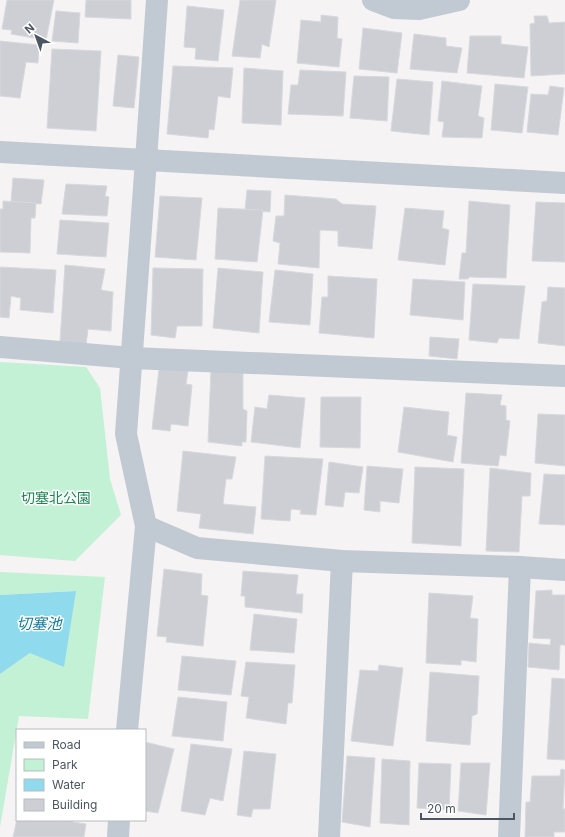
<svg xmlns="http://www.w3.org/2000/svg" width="565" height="837" font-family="Inter,'Noto Sans JP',sans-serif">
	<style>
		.green { fill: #c3f1d5 }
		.water { fill: #90daee }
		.building { fill: #cdcfd5; stroke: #d7d9de }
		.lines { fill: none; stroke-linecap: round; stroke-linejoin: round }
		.minor { stroke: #c1cad2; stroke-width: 22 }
		.labels { text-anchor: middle; stroke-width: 3; stroke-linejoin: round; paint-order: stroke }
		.park-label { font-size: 14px; fill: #17864f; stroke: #fff }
		.water-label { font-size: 15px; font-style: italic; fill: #0c7c9b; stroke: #fff }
	</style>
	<rect width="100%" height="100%" fill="#f5f3f3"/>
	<!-- green -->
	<g class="green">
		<polygon points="0,362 86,367 100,388 110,479 121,515 75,561 0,555"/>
		<polygon points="0,572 105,577 88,719 19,716 0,827 0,674 30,653 75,591 0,595"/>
	</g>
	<!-- water -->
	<polygon class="water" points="76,591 64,667 30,653 0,674 0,595"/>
	<!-- building -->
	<g class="building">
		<polygon points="7,0 54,0 46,40 11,34 12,30 2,29"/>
		<polygon points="86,0 131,0 131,19 85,17"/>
		<polygon points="240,0 276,0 269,47 262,44 260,58 232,56"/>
		<polygon points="187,6 224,10 218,61 195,59 196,48 184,47"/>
		<polygon points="56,11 80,13 78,43 52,41"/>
		<polygon points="321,15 338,17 337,38 342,39 339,67 297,63 301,20 321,22"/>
		<polygon points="534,16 547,16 549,23 565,22 565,74 531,76 530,24 535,23"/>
		<polygon points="363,28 402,33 397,73 359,69"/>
		<polygon points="414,34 446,38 446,46 462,48 457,73 410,69"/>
		<polygon points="470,36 501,36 501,44 528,47 524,78 467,73"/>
		<polygon points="0,41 39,45 38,63 26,62 20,98 0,96"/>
		<polygon points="52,49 101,51 96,131 47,128"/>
		<polygon points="118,55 139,57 134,108 113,106"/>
		<polygon points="173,66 233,68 230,98 218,96 214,130 209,129 208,138 167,134"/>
		<polygon points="244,68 283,71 281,125 242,123"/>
		<polygon points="300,70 346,72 343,116 288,114 291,85 298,85"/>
		<polygon points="354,76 389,77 387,121 350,118"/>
		<polygon points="397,79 433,82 429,135 391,131"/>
		<polygon points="442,81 482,86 478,116 484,118 482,138 442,137 444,122 438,121"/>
		<polygon points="495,84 528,87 522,133 491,130"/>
		<polygon points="550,86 564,88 558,135 527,132 531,94 548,95"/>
		<polygon points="13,178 44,180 41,204 11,202"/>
		<polygon points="66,184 107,186 105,196 109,197 107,216 62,214"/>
		<polygon points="247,190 271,191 270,212 245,210"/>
		<polygon points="285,195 336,199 342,204 376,206 372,249 338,246 338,231 320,230 319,268 278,264 280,243 273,241 276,216 284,216"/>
		<polygon points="160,196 202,198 196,260 155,257"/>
		<polygon points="3,201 36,203 35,218 31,218 30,253 0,252 0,209 3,209"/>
		<polygon points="469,201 510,205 506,278 469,277 468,279 459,279 462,253 466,253"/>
		<polygon points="536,202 565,203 565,262 532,261"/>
		<polygon points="218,208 263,210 257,262 215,259"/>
		<polygon points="405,208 444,211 442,228 449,230 445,265 398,260"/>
		<polygon points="60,220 109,223 106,257 57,254"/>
		<polygon points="65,265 105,269 101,290 113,292 111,331 88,329 86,345 60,342"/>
		<polygon points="0,267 56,270 53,313 20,310 21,298 11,296 9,318 0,317"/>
		<polygon points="153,268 203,269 202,326 177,326 175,338 151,335"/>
		<polygon points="218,268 263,272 259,333 213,328"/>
		<polygon points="275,270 313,274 310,325 269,322"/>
		<polygon points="328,276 377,279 374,338 319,333 322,297 328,297"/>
		<polygon points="413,279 465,282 463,320 410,315"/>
		<polygon points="473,284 525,286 519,339 499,338 497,343 469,340"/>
		<polygon points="548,287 565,288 565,346 538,343 542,302 547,301"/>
		<polygon points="430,337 459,339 457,359 429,356"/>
		<polygon points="159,369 188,371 186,384 192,385 188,426 171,424 170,431 152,429"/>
		<polygon points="243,369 243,409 247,411 246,442 242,442 242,446 208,442 211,370"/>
		<polygon points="466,393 502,395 500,405 506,406 506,420 510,421 506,456 500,455 498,466 461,463"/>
		<polygon points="269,395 305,398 300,448 251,442 255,407 267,409"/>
		<polygon points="321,397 361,397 360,448 320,447"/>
		<polygon points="404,407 449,412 447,435 457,437 453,462 398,452"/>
		<polygon points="538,414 565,415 565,466 535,463"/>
		<polygon points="183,451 236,457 232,479 226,479 223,504 256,507 253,534 199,528 201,514 177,511"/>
		<polygon points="265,456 323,459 316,515 300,514 301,510 291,509 290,521 261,519"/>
		<polygon points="329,462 363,467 359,493 345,492 343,507 325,505"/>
		<polygon points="367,466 403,469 399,503 380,501 380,512 364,510"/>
		<polygon points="415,467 464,469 461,546 412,543"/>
		<polygon points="490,468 531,473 530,496 522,496 519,552 486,551"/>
		<polygon points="544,474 565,475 565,525 539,524"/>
		<polygon points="164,569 202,574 201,595 208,596 203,646 166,642 167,637 157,636"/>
		<polygon points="243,571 298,575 296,594 303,594 302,613 245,607 245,596 241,596"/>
		<polygon points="552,590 552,595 565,595 565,645 560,645 559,670 528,667 529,643 550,645 551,639 533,638 536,591"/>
		<polygon points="429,593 473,596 470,618 478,619 476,662 461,660 461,665 426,663"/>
		<polygon points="254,614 297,619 294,653 250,650"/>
		<polygon points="182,656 236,661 231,695 178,690"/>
		<polygon points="246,662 295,665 292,703 288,703 286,724 246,718 249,697 241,696"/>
		<polygon points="379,665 403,668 393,746 351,741 360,670 378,671"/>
		<polygon points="430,672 479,676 477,714 472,716 470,745 426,741"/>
		<polygon points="552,678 565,679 565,760 547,759"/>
		<polygon points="178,697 227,702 223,741 172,736"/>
		<polygon points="145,742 174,749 158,813 145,811"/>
		<polygon points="191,744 232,749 223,801 210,798 205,815 181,811"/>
		<polygon points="244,751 276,754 270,809 253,809 251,817 237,815"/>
		<polygon points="347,756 375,758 370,827 342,822"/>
		<polygon points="382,759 410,761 409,825 380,823"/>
		<polygon points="419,763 451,764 449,810 417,808"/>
		<polygon points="461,763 490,763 486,815 458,811"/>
		<polygon points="561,769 565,770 563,809 565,809 565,832 554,832 554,837 525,837 526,802 530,802 532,776 560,776"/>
		<polygon points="17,819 73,820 73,822 86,824 84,837 13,837"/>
	</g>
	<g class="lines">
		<!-- minor -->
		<g class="minor">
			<polyline points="157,0 146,160 126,434 146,526 197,548 342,561 520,567 565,570"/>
			<polyline points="373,0 394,8 419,9 459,0"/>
			<polyline points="0,152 565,183"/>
			<polyline points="0,347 132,358 565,376"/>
			<polyline points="127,730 146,526"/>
			<polyline points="118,837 119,820"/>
			<polyline points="329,837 342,561"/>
			<polyline points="509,837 520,567"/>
		</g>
	</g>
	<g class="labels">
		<!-- park labels -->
		<g class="park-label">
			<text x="56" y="503">切塞北公園</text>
		</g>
		<!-- water labels -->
		<g class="water-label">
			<text x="39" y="629">切塞池</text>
		</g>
	</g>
	<!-- legend -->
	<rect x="16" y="729" width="130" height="92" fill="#ffffff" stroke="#b7bbc0"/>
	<rect x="24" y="742" width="20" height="6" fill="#c1cad2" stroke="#b7bbc0"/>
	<text x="52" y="749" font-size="12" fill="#4a5661">Road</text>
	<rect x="24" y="759" width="20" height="12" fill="#c3f1d5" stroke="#b7bbc0"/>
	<text x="52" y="769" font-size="12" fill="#4a5661">Park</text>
	<rect x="24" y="779" width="20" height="12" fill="#90daee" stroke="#b7bbc0"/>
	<text x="52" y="789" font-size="12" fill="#4a5661">Water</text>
	<rect x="24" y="799" width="20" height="12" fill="#cdcfd5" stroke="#b7bbc0"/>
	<text x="52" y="809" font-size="12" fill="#4a5661">Building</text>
	<!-- north arrow -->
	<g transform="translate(36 36) rotate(319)" stroke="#ffffff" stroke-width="3" paint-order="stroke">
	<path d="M0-3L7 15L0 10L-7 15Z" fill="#4a5661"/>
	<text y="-6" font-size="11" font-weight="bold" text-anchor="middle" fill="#4a5661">N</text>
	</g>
	<!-- scale -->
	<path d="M421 813v6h93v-6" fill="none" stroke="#4a5661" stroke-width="2"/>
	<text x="427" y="813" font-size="12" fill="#4a5661" stroke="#ffffff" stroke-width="3" paint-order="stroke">20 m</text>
</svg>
